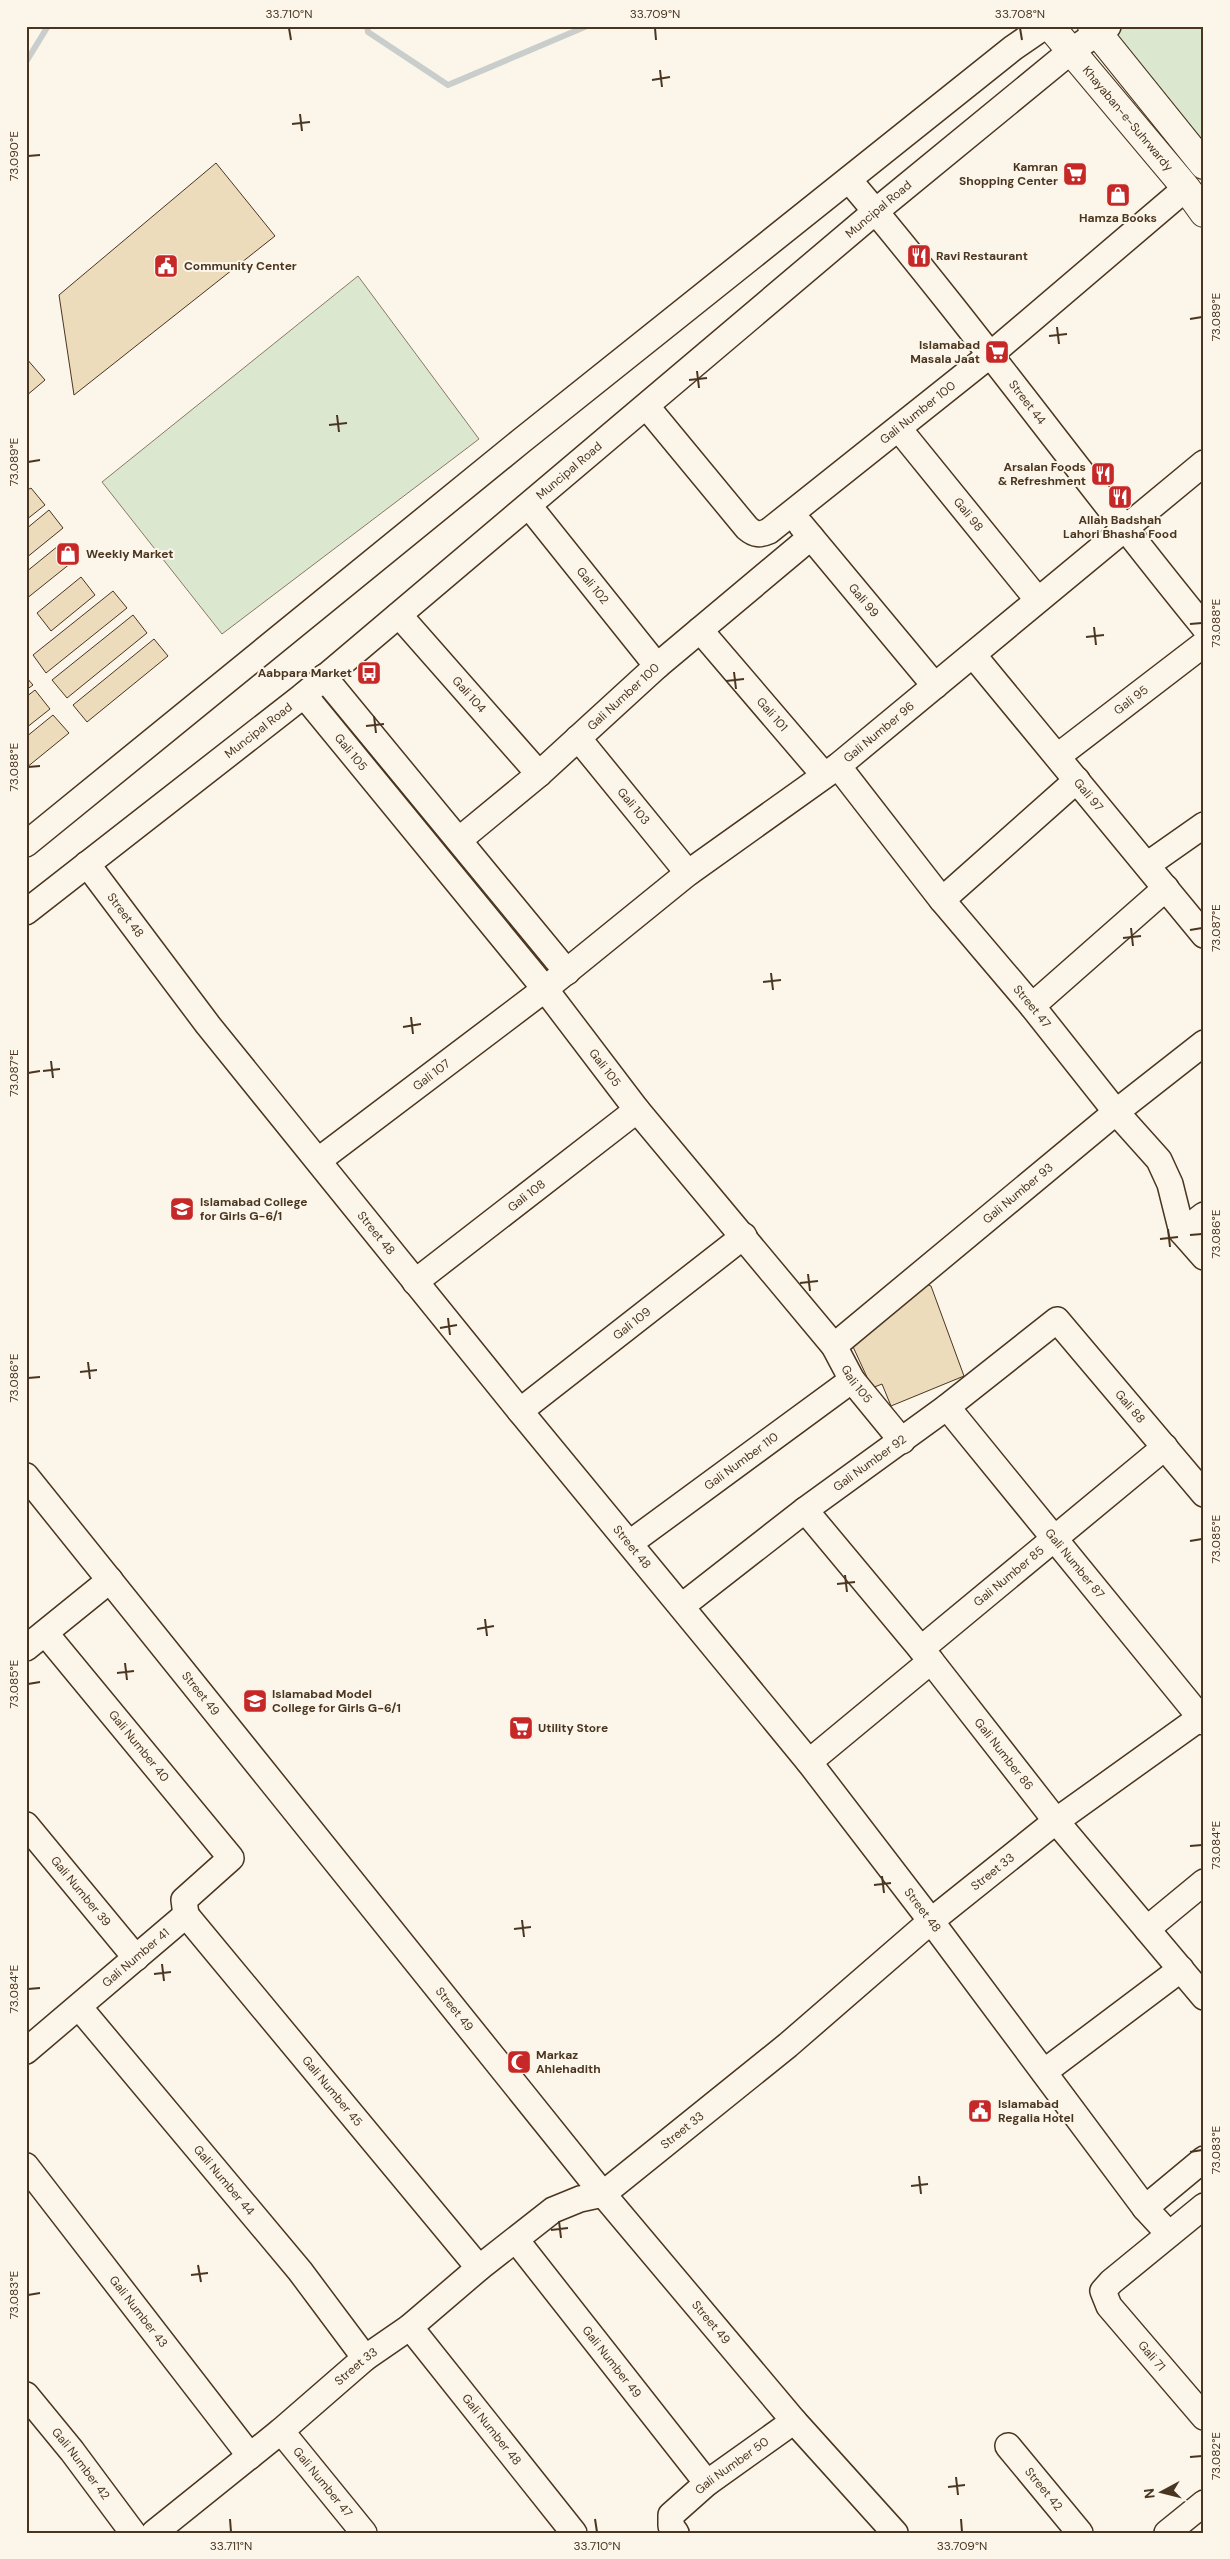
<svg xmlns="http://www.w3.org/2000/svg" width="1230" height="2559" font-family="'DM Sans',sans-serif">
	<style>
		.green { fill: #dce7d0; stroke: #887966 }
		.lines { fill: none; stroke-linecap: round; stroke-linejoin: round }
		.stream { stroke: #c9cecd; stroke-width: 6 }
		.building { fill: #ecdcbc; stroke: #4a3520 }
		.minor-casing { stroke: #4a3520; stroke-width: 28 }
		.major-casing { stroke: #4a3520; stroke-width: 30 }
		.minor { stroke: #fbf6e9; stroke-width: 25 }
		.major { stroke: #fbf6e9; stroke-width: 28 }
		.ticks { fill: none; stroke: #4a3520; stroke-width: 2 }
		.labels { text-anchor: middle; stroke-width: 4; stroke-linejoin: round; paint-order: stroke }
		.street-label { font-size: 12px; fill: #4a3520; stroke: #fbf6e9 }
		.poi-label { font-size: 12px; font-weight: bold; fill: #4a3520; stroke: #fbf6e9; text-anchor: start }
		.neatline { fill: none; stroke: #4a3520; stroke-width: 2 }
		.ticks-label { font-size: 12px; text-anchor: middle; fill: #4a3520 }
	</style>
	<rect width="100%" height="100%" fill="#fbf6e9"/>
	<!-- green -->
	<g class="green">
		<polygon points="1110,26 1204,26 1204,142 1200,137"/>
		<polygon points="358,276 479,439 222,634 102,482"/>
	</g>
	<g class="lines">
		<!-- stream -->
		<g class="stream">
			<polyline points="367,26 368,32 448,85 587,26"/>
			<polyline points="26,62 48,26"/>
		</g>
	</g>
	<!-- building -->
	<g class="building">
		<polygon points="216,163 275,236 74,395 59,295"/>
		<polygon points="26,358 45,380 26,396"/>
		<polygon points="31,488 45,505 26,520 26,491"/>
		<polygon points="49,510 63,528 26,558 26,529"/>
		<polygon points="58,546 71,563 26,599 26,572"/>
		<polygon points="81,577 95,595 51,631 37,613"/>
		<polygon points="113,591 127,608 46,673 33,655"/>
		<polygon points="133,615 147,633 67,698 52,680"/>
		<polygon points="154,639 168,656 87,722 73,705"/>
		<polygon points="26,677 33,685 26,690"/>
		<polygon points="35,690 50,709 26,728 26,697"/>
		<polygon points="53,715 69,733 26,768 26,737"/>
		<polygon points="924,1283 931,1286 964,1376 891,1406 882,1384 872,1388 849,1338"/>
	</g>
	<g class="lines">
		<defs>
			<g id="minor">
				<path id="s1" d="M849,180C972,325 1083,479 1204,627"/>
				<path id="s2" d="M647,407L747,528C755,535 760,535 769,531L990,355L1186,188"/>
				<path id="s3" d="M899,429L1037,599"/>
				<path id="s4" d="M529,506L657,666"/>
				<path id="s5" d="M801,525L935,686"/>
				<path id="s6" d="M399,615L539,774"/>
				<path id="s7" d="M700,630L824,775"/>
				<path id="s8" d="M974,656L1204,935"/>
				<polyline points="324,677 567,972"/>
				<path id="s9" d="M304,695L545,989L637,1110L834,1346L852,1380L902,1441"/>
				<path id="s10" d="M578,738L688,873"/>
				<path id="s11" d="M1058,756L1204,644"/>
				<path id="s12" d="M838,766L942,900L1032,1006L1116,1112L1159,1160L1170,1184L1182,1232L1204,1257"/>
				<path id="s13" d="M459,840L539,774L657,666L811,537"/>
				<polyline points="26,844 521,441 1013,48 1045,26"/>
				<path id="s14" d="M87,864L208,1025L520,1411L809,1762L931,1921L1145,2208L1169,2234"/>
				<polyline points="1147,865 1204,825"/>
				<polyline points="942,900 1077,780"/>
				<path id="s15" d="M26,912L304,695L876,211L1071,51L1108,26"/>
				<polyline points="1032,1006 1166,888"/>
				<path id="s16" d="M319,1160L545,989L688,873L838,766L1204,463"/>
				<polyline points="1182,1232 1204,1215"/>
				<path id="s17" d="M415,1282L637,1110"/>
				<path id="s18" d="M834,1346L1116,1112L1204,1043"/>
				<path id="s19" d="M947,1407L1204,1722"/>
				<path id="s20" d="M520,1411L744,1236"/>
				<path id="s21" d="M26,1476L603,2194L794,2421L895,2533"/>
				<path id="s22" d="M805,1510L931,1661L1056,1821L1204,1997"/>
				<path id="s23" d="M630,1543L852,1380"/>
				<path id="s24" d="M682,1606L805,1510L947,1407L1057,1320L1204,1494"/>
				<polyline points="26,1648 110,1580"/>
				<path id="s25" d="M921,1649L1165,1447"/>
				<polyline points="809,1762 931,1661"/>
				<path id="s26" d="M26,1825L136,1958"/>
				<path id="s27" d="M186,1915L479,2268"/>
				<polyline points="1147,1929 1204,1882"/>
				<path id="s28" d="M79,2007L300,2271L365,2358"/>
				<path id="s29" d="M26,2051L186,1915L184,1900L231,1858L46,1634"/>
				<polyline points="1044,2072 1181,1969"/>
				<path id="s30" d="M26,2166L250,2456"/>
				<path id="s31" d="M1204,2206L1111,2282L1103,2291L1109,2306L1204,2417"/>
				<polyline points="1145,2208 1204,2159"/>
				<path id="s32" d="M516,2240L707,2483"/>
				<path id="s33" d="M410,2327L574,2533"/>
				<path id="s34" d="M26,2395L72,2451L133,2533"/>
				<path id="s35" d="M281,2431L364,2533"/>
				<path id="s36" d="M1008,2446L1080,2533"/>
				<path id="s37" d="M154,2533L281,2431L365,2358L410,2327L479,2268L553,2210L580,2199L603,2194L788,2045L931,1921L1056,1821L1204,1715"/>
				<path id="s38" d="M676,2533L671,2526V2515L707,2483L794,2421"/>
				<polyline points="1167,2533 1204,2503"/>
			</g>
			<g id="major">
				<path id="s39" d="M1050,26L1186,188L1204,213"/>
				<polyline points="1092,26 1204,165"/>
			</g>
		</defs>
		<!-- minor casing -->
		<use href="#minor" class="minor-casing"/>
		<!-- major casing -->
		<use href="#major" class="major-casing"/>
		<!-- minor -->
		<use href="#minor" class="minor"/>
		<!-- major -->
		<use href="#major" class="major"/>
	</g>
	<!-- ticks -->
	<path class="ticks" d="M289,28L291,40M655,28L656,40M1020,28L1022,40M660,70L662,87M652,80L670,77M300,114L302,131M292,124L310,122M28,156L40,155M1190,319L1202,317M1057,327L1059,344M1049,336L1067,334M697,371L699,388M689,380L707,378M337,415L339,432M329,425L347,423M28,462L40,460M1190,624L1202,623M1094,627L1096,645M1086,637L1104,635M734,672L736,689M726,681L744,679M374,716L376,733M366,726L384,724M28,767L40,766M1131,928L1133,946M1190,930L1202,928M1123,938L1141,936M771,973L773,990M763,982L781,980M411,1017L413,1034M403,1027L421,1024M51,1061L53,1078M43,1071L60,1069M28,1073L40,1071M1168,1229L1170,1247M1190,1235L1202,1234M1160,1239L1178,1237M808,1274L810,1291M800,1283L818,1281M448,1318L450,1335M440,1328L457,1325M88,1362L90,1379M80,1372L97,1370M28,1378L40,1377M1190,1541L1202,1539M845,1575L847,1592M837,1584L855,1582M485,1619L487,1636M477,1629L494,1626M125,1663L127,1680M117,1673L134,1671M28,1684L40,1682M1190,1846L1202,1845M882,1876L884,1893M874,1885L891,1883M522,1920L524,1937M514,1929L531,1927M162,1964L164,1981M154,1974L171,1972M28,1989L40,1988M1190,2152L1202,2150M919,2176L921,2194M911,2186L928,2184M559,2221L561,2238M551,2230L568,2228M198,2265L201,2282M191,2275L208,2273M28,2295L40,2293M1190,2457L1202,2456M956,2477L958,2495M948,2487L965,2485M230,2519L231,2532M595,2519L597,2532M961,2519L962,2532"/>
	<!-- icons -->
	<defs>
		<symbol id="supermarket-square" viewBox="-11 -11 22 22"><rect x="-9" y="-9" width="18" height="18" rx="4" fill="#c62828" stroke="#fbf6e9"/><path d="M-6-5.5h2.5l.6 2H6L4.5 2H-2.5L-4.4-4H-6ZM-1.5 3.2a1.3 1.3 0 1 0 .1 0ZM3 3.2a1.3 1.3 0 1 0 .1 0Z" fill="#fff"/></symbol>
		<symbol id="shop-square" viewBox="-11 -11 22 22"><rect x="-9" y="-9" width="18" height="18" rx="4" fill="#c62828" stroke="#fbf6e9"/><path d="M-5-2.5h2.3a2.7 3.5 0 0 1 5.4 0H5L5.5 6h-11ZM-1.5-2.5h3a1.5 2.3 0 0 0-3 0Z" fill="#fff"/></symbol>
		<symbol id="restaurant-square" viewBox="-11 -11 22 22"><rect x="-9" y="-9" width="18" height="18" rx="4" fill="#c62828" stroke="#fbf6e9"/><path d="M-5-6h1v4h1v-4h1v4h1v-4h1v5L-1.5 .5V6h-2V.5L-5-1ZM5-6V6H3V1.5H1.5Q1.5-4 5-6Z" fill="#fff"/></symbol>
		<symbol id="civic-square" viewBox="-11 -11 22 22"><rect x="-9" y="-9" width="18" height="18" rx="4" fill="#c62828" stroke="#fbf6e9"/><path d="M-.6-6.5H3V-4.5H.6V-3L4-1V1h2V6H-6V1h2V-1L-.6-3ZM-1.2 2.5V6h2.4V2.5Z" fill="#fff"/></symbol>
		<symbol id="bus-square" viewBox="-11 -11 22 22"><rect x="-9" y="-9" width="18" height="18" rx="4" fill="#c62828" stroke="#fbf6e9"/><path d="M-5-6H5V4H4V6H2V4H-2V6H-4V4H-5ZM-3.5-4V0h7V-4ZM-3.5 1.2v1.5H-2V1.2ZM2 1.2v1.5H3.5V1.2Z" fill="#fff"/></symbol>
		<symbol id="university-square" viewBox="-11 -11 22 22"><rect x="-9" y="-9" width="18" height="18" rx="4" fill="#c62828" stroke="#fbf6e9"/><path d="M0-5L7-2L0 1L-7-2ZM-4 1L0 2.5L4 1V4Q0 6-4 4Z" fill="#fff"/></symbol>
		<symbol id="mosque-square" viewBox="-11 -11 22 22"><rect x="-9" y="-9" width="18" height="18" rx="4" fill="#c62828" stroke="#fbf6e9"/><path d="M3.5-4.9A6 6 0 1 0 3.5 4.9A5 5 0 1 1 3.5-4.9Z" fill="#fff"/></symbol>
	</defs>
	<g fill-rule="evenodd">
		<use href="#supermarket-square" x="1061" y="160" width="28" height="28"/>
		<use href="#shop-square" x="1104" y="181" width="28" height="28"/>
		<use href="#restaurant-square" x="905" y="242" width="28" height="28"/>
		<use href="#civic-square" x="152" y="252" width="28" height="28"/>
		<use href="#supermarket-square" x="983" y="338" width="28" height="28"/>
		<use href="#restaurant-square" x="1089" y="460" width="28" height="28"/>
		<use href="#restaurant-square" x="1106" y="483" width="28" height="28"/>
		<use href="#shop-square" x="54" y="540" width="28" height="28"/>
		<use href="#bus-square" x="355" y="659" width="28" height="28"/>
		<use href="#university-square" x="168" y="1195" width="28" height="28"/>
		<use href="#university-square" x="241" y="1687" width="28" height="28"/>
		<use href="#supermarket-square" x="507" y="1714" width="28" height="28"/>
		<use href="#mosque-square" x="505" y="2048" width="28" height="28"/>
		<use href="#civic-square" x="966" y="2097" width="28" height="28"/>
	</g>
	<g class="labels">
		<!-- street labels -->
		<g class="street-label">
			<text dy="4" stroke="none"><textPath href="#s39" startOffset="121">Khayaban-e-Suhrwardy</textPath></text>
			<text dy="4" stroke="none"><textPath href="#s15" startOffset="1105">Muncipal Road</textPath></text>
			<text dy="4" stroke="none"><textPath href="#s1" startOffset="285">Street 44</textPath></text>
			<text dy="4" stroke="none"><textPath href="#s2" startOffset="371">Gali Number 100</textPath></text>
			<text dy="4" stroke="none"><textPath href="#s15" startOffset="700">Muncipal Road</textPath></text>
			<text dy="4" stroke="none"><textPath href="#s3" startOffset="110">Gali 98</textPath></text>
			<text dy="4" stroke="none"><textPath href="#s4" startOffset="102">Gali 102</textPath></text>
			<text dy="4" stroke="none"><textPath href="#s5" startOffset="98">Gali 99</textPath></text>
			<text dy="4" stroke="none"><textPath href="#s6" startOffset="106">Gali 104</textPath></text>
			<text dy="4" stroke="none"><textPath href="#s13" startOffset="218">Gali Number 100</textPath></text>
			<text dy="4" stroke="none"><textPath href="#s11" startOffset="92">Gali 95</textPath></text>
			<text dy="4" stroke="none"><textPath href="#s7" startOffset="111">Gali 101</textPath></text>
			<text dy="4" stroke="none"><textPath href="#s15" startOffset="295">Muncipal Road</textPath></text>
			<text dy="4" stroke="none"><textPath href="#s16" startOffset="705">Gali Number 96</textPath></text>
			<text dy="4" stroke="none"><textPath href="#s9" startOffset="74">Gali 105</textPath></text>
			<text dy="4" stroke="none"><textPath href="#s8" startOffset="180">Gali 97</textPath></text>
			<text dy="4" stroke="none"><textPath href="#s10" startOffset="88">Gali 103</textPath></text>
			<text dy="4" stroke="none"><textPath href="#s14" startOffset="64">Street 48</textPath></text>
			<text dy="4" stroke="none"><textPath href="#s12" startOffset="309">Street 47</textPath></text>
			<text dy="4" stroke="none"><textPath href="#s9" startOffset="479">Gali 105</textPath></text>
			<text dy="4" stroke="none"><textPath href="#s16" startOffset="141">Gali 107</textPath></text>
			<text dy="4" stroke="none"><textPath href="#s18" startOffset="239">Gali Number 93</textPath></text>
			<text dy="4" stroke="none"><textPath href="#s17" startOffset="141">Gali 108</textPath></text>
			<text dy="4" stroke="none"><textPath href="#s14" startOffset="469">Street 48</textPath></text>
			<text dy="4" stroke="none"><textPath href="#s20" startOffset="142">Gali 109</textPath></text>
			<text dy="4" stroke="none"><textPath href="#s9" startOffset="884">Gali 105</textPath></text>
			<text dy="4" stroke="none"><textPath href="#s24" startOffset="585">Gali 88</textPath></text>
			<text dy="4" stroke="none"><textPath href="#s23" startOffset="138">Gali Number 110</textPath></text>
			<text dy="4" stroke="none"><textPath href="#s24" startOffset="236">Gali Number 92</textPath></text>
			<text dy="4" stroke="none"><textPath href="#s14" startOffset="874">Street 48</textPath></text>
			<text dy="4" stroke="none"><textPath href="#s19" startOffset="202">Gali Number 87</textPath></text>
			<text dy="4" stroke="none"><textPath href="#s25" startOffset="114">Gali Number 85</textPath></text>
			<text dy="4" stroke="none"><textPath href="#s21" startOffset="279">Street 49</textPath></text>
			<text transform="translate(139 1746) rotate(51)" y="4">Gali Number 40</text>
			<text dy="4" stroke="none"><textPath href="#s22" startOffset="315">Gali Number 86</textPath></text>
			<text dy="4" stroke="none"><textPath href="#s37" startOffset="1072">Street 33</textPath></text>
			<text dy="4" stroke="none"><textPath href="#s26" startOffset="86">Gali Number 39</textPath></text>
			<text dy="4" stroke="none"><textPath href="#s14" startOffset="1339">Street 48</textPath></text>
			<text dy="4" stroke="none"><textPath href="#s29" startOffset="144">Gali Number 41</textPath></text>
			<text dy="4" stroke="none"><textPath href="#s21" startOffset="684">Street 49</textPath></text>
			<text dy="4" stroke="none"><textPath href="#s27" startOffset="229">Gali Number 45</textPath></text>
			<text dy="4" stroke="none"><textPath href="#s37" startOffset="668">Street 33</textPath></text>
			<text dy="4" stroke="none"><textPath href="#s28" startOffset="226">Gali Number 44</textPath></text>
			<text dy="4" stroke="none"><textPath href="#s30" startOffset="184">Gali Number 43</textPath></text>
			<text dy="4" stroke="none"><textPath href="#s21" startOffset="1089">Street 49</textPath></text>
			<text dy="4" stroke="none"><textPath href="#s31" startOffset="214">Gali 71</textPath></text>
			<text dy="4" stroke="none"><textPath href="#s32" startOffset="155">Gali Number 49</textPath></text>
			<text dy="4" stroke="none"><textPath href="#s37" startOffset="262">Street 33</textPath></text>
			<text dy="4" stroke="none"><textPath href="#s33" startOffset="131">Gali Number 48</textPath></text>
			<text dy="4" stroke="none"><textPath href="#s34" startOffset="88">Gali Number 42</textPath></text>
			<text dy="4" stroke="none"><textPath href="#s38" startOffset="98">Gali Number 50</textPath></text>
			<text dy="4" stroke="none"><textPath href="#s35" startOffset="66">Gali Number 47</textPath></text>
			<text dy="4" stroke="none"><textPath href="#s36" startOffset="56">Street 42</textPath></text>
		</g>
		<!-- poi labels -->
		<g class="poi-label">
			<text x="1058" y="171" text-anchor="end">Kamran<tspan x="1058" dy="14">Shopping Center</tspan></text>
			<text x="1118" y="222" text-anchor="middle">Hamza Books</text>
			<text x="936" y="260">Ravi Restaurant</text>
			<text x="184" y="270">Community Center</text>
			<text x="980" y="349" text-anchor="end">Islamabad<tspan x="980" dy="14">Masala Jaat</tspan></text>
			<text x="1086" y="471" text-anchor="end">Arsalan Foods<tspan x="1086" dy="14">&amp; Refreshment</tspan></text>
			<text x="1120" y="524" text-anchor="middle">Allah Badshah<tspan x="1120" dy="14">Lahori Bhasha Food</tspan></text>
			<text x="86" y="558">Weekly Market</text>
			<text x="352" y="677" text-anchor="end">Aabpara Market</text>
			<text x="200" y="1206">Islamabad College<tspan x="200" dy="14">for Girls G-6/1</tspan></text>
			<text x="272" y="1698">Islamabad Model<tspan x="272" dy="14">College for Girls G-6/1</tspan></text>
			<text x="538" y="1732">Utility Store</text>
			<text x="536" y="2059">Markaz<tspan x="536" dy="14">Ahlehadith</tspan></text>
			<text x="998" y="2108">Islamabad<tspan x="998" dy="14">Regalia Hotel</tspan></text>
		</g>
	</g>
	<!-- border -->
	<rect width="1230" height="2559" fill="none" stroke="#fbf6e9" stroke-width="55"/>
	<!-- north arrow -->
	<g transform="translate(1162 2492) rotate(263)" stroke="#fbf6e9" stroke-width="4" paint-order="stroke">
	<path d="M0-4L9 19L0 12L-9 19Z" fill="#4a3520"/>
	<text y="-8" font-size="14" font-weight="bold" text-anchor="middle" fill="#4a3520">N</text>
	</g>
	<rect x="28" y="28" width="1174" height="2504" class="neatline"/>
	<g class="ticks-label">
		<text x="289" y="18">33.710°N</text>
		<text x="655" y="18">33.709°N</text>
		<text x="1020" y="18">33.708°N</text>
		<text transform="translate(14 156) rotate(-90)" y="4">73.090°E</text>
		<text transform="translate(1216 317) rotate(-90)" y="4">73.089°E</text>
		<text transform="translate(14 462) rotate(-90)" y="4">73.089°E</text>
		<text transform="translate(1216 623) rotate(-90)" y="4">73.088°E</text>
		<text transform="translate(14 767) rotate(-90)" y="4">73.088°E</text>
		<text transform="translate(1216 928) rotate(-90)" y="4">73.087°E</text>
		<text transform="translate(14 1073) rotate(-90)" y="4">73.087°E</text>
		<text transform="translate(1216 1234) rotate(-90)" y="4">73.086°E</text>
		<text transform="translate(14 1378) rotate(-90)" y="4">73.086°E</text>
		<text transform="translate(1216 1539) rotate(-90)" y="4">73.085°E</text>
		<text transform="translate(14 1684) rotate(-90)" y="4">73.085°E</text>
		<text transform="translate(1216 1845) rotate(-90)" y="4">73.084°E</text>
		<text transform="translate(14 1989) rotate(-90)" y="4">73.084°E</text>
		<text transform="translate(1216 2150) rotate(-90)" y="4">73.083°E</text>
		<text transform="translate(14 2295) rotate(-90)" y="4">73.083°E</text>
		<text transform="translate(1216 2456) rotate(-90)" y="4">73.082°E</text>
		<text x="231" y="2550">33.711°N</text>
		<text x="597" y="2550">33.710°N</text>
		<text x="962" y="2550">33.709°N</text>
	</g>
</svg>
